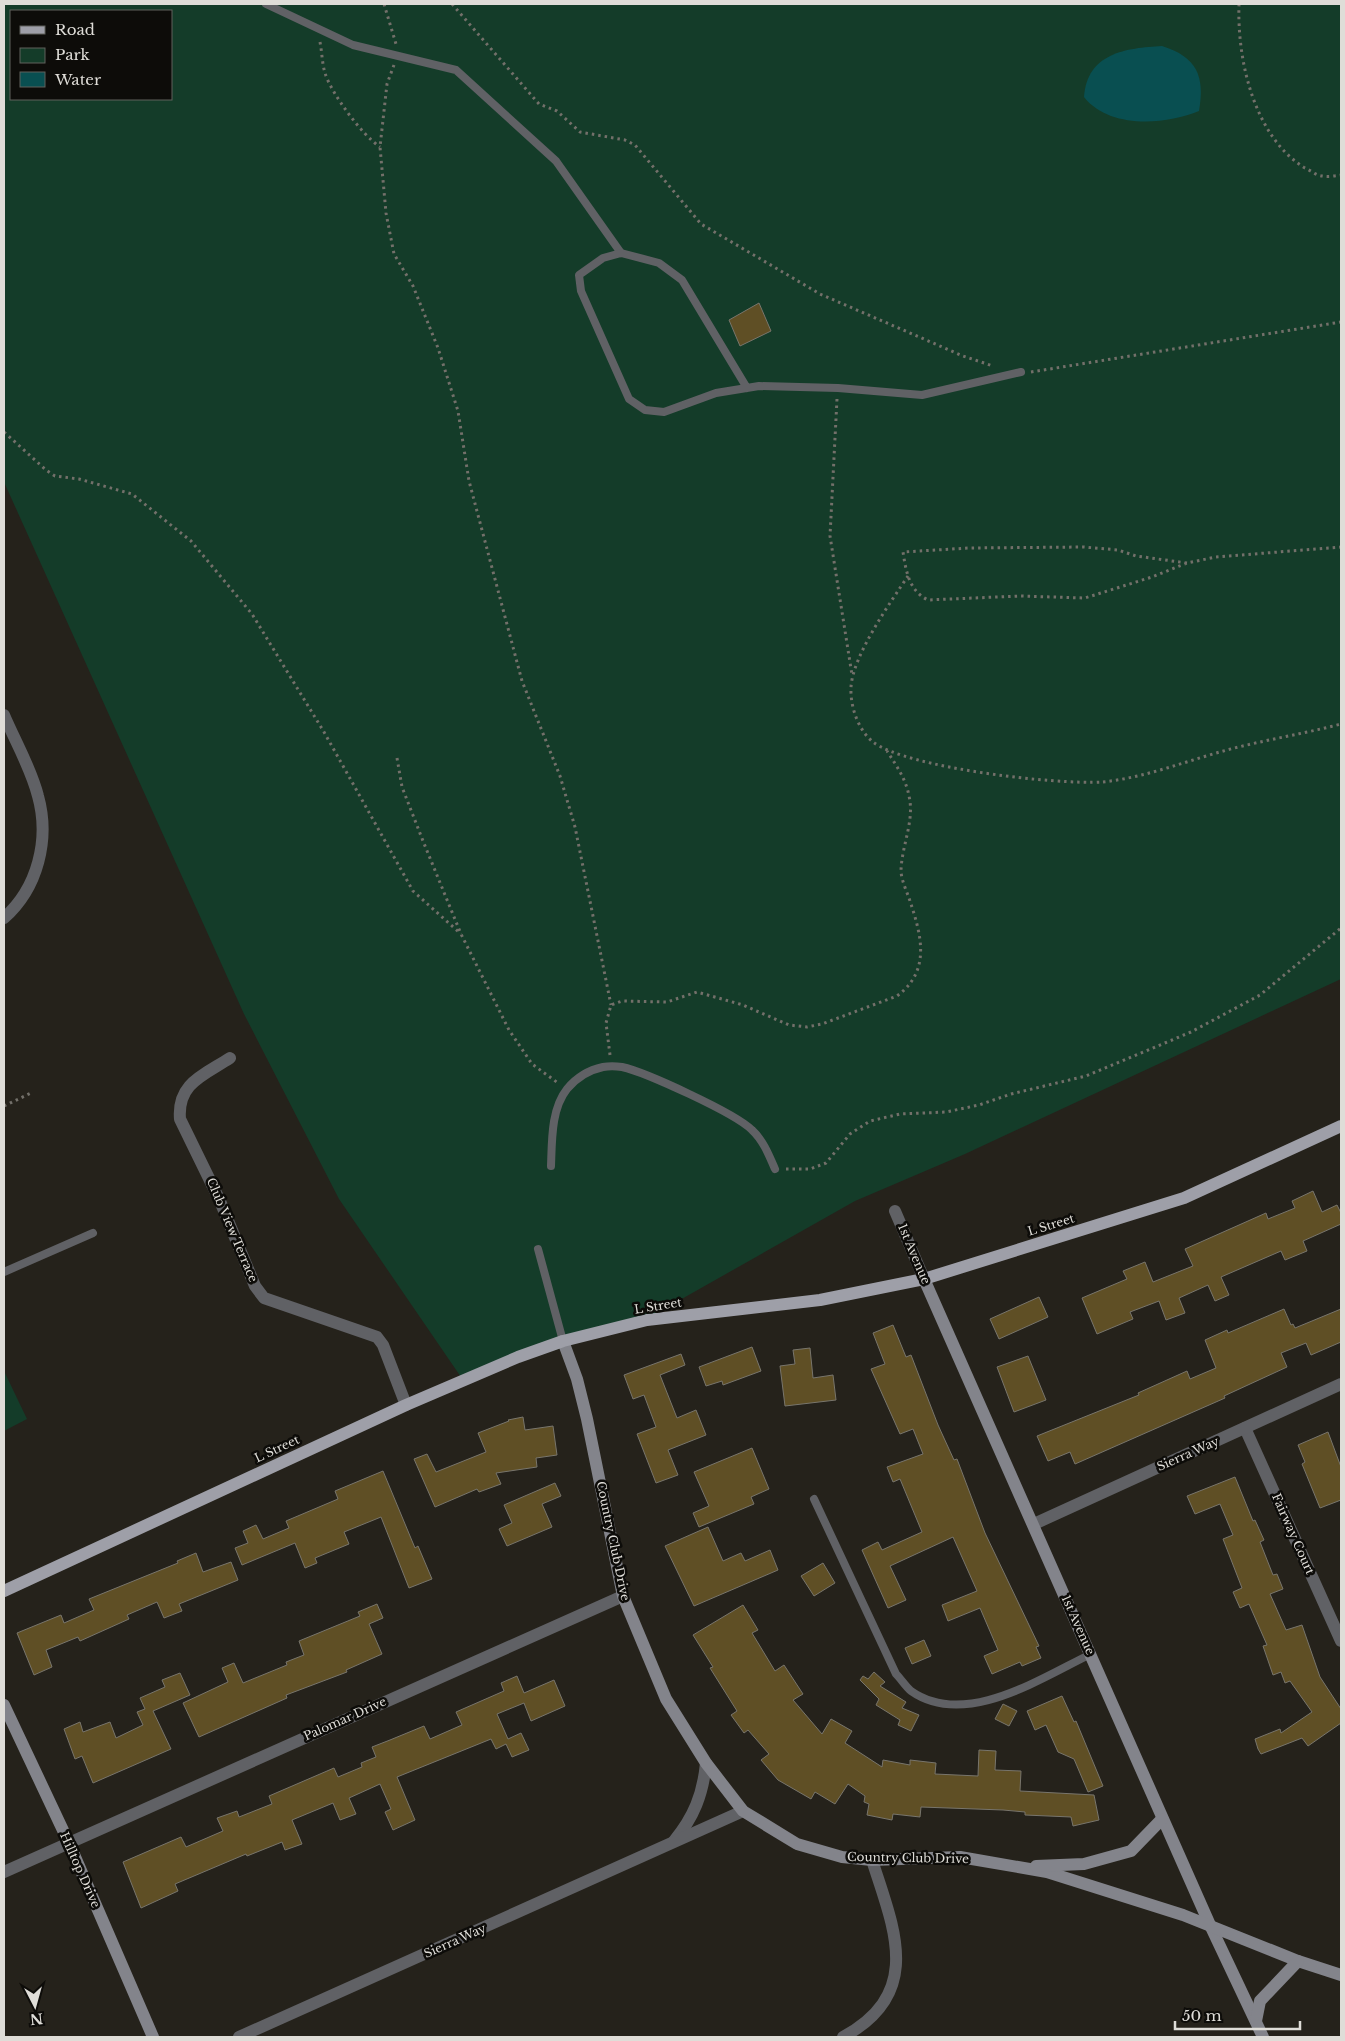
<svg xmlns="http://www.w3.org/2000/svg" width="1345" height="2041" font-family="'Libre Baskerville',serif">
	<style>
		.green { fill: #143c29; fill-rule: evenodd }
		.water { fill: #094f51 }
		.building { fill: #5f4f25; stroke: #78756c }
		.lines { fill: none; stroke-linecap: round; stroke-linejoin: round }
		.path { stroke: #73706a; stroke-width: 3; stroke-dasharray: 2.5 4; stroke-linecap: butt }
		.lane { stroke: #606165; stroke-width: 8 }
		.street { stroke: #606165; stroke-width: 12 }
		.secondary { stroke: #83848b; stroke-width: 12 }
		.primary { stroke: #9e9fa8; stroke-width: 12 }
		.labels { text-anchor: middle; stroke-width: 5; stroke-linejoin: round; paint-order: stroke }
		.street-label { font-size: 12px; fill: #dfddd8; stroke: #0d0c09 }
	</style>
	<rect width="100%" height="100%" fill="#25221b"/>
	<!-- green -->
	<g class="green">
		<path d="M4,4H1341V979L965,1154L855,1201L641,1322L463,1380L339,1199L244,1014L4,482ZM11,11H171V99H11Z"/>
		<polygon points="4,1371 27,1419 4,1431"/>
	</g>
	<!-- water -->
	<path class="water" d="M1162,46C1197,57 1205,76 1199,111C1165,125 1109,129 1084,97C1087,53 1126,48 1162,46Z"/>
	<!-- building -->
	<g class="building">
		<polygon points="759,303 771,331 740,346 729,320"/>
		<polygon points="1313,1191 1322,1212 1337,1205 1341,1213 1341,1224 1303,1241 1307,1251 1285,1260 1281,1251 1221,1277 1229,1295 1215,1301 1208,1285 1179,1298 1185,1313 1166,1320 1159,1301 1130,1312 1133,1319 1097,1334 1082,1298 1127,1279 1123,1271 1145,1262 1153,1282 1193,1266 1185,1249 1266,1213 1268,1219 1295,1208 1292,1201"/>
		<polygon points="1039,1297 1048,1317 999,1339 990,1319"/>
		<polygon points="1284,1309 1291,1325 1293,1324 1295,1328 1341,1309 1341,1342 1311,1355 1306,1343 1281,1353 1287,1367 1224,1396 1225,1398 1075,1464 1070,1452 1048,1461 1037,1436 1139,1395 1138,1393 1187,1371 1190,1379 1216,1368 1205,1340 1227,1330 1228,1333"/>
		<polygon points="893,1325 906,1357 911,1355 938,1425 954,1460 957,1459 985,1533 1039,1646 1036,1647 1041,1658 1022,1666 1020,1662 992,1674 984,1656 998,1650 980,1608 948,1621 942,1605 977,1591 953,1537 890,1566 906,1600 888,1608 862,1550 878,1542 882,1550 922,1532 900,1479 893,1482 887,1467 923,1454 913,1429 900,1434 871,1369 885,1364 873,1333"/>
		<polygon points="752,1347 761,1371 723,1385 722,1381 706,1386 699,1367"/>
		<polygon points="810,1348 813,1378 833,1375 836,1400 785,1406 780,1366 795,1364 793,1350"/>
		<polygon points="681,1354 685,1365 660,1375 677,1418 696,1410 706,1435 668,1450 678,1475 656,1483 637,1434 656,1427 644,1395 633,1399 624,1375"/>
		<polygon points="1028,1356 1046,1400 1014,1412 997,1367"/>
		<polygon points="523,1417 525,1430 553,1426 557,1455 536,1458 537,1467 496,1473 501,1484 479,1492 477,1489 435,1507 414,1459 427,1454 436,1472 486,1452 478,1433 509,1421 508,1420"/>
		<polygon points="1328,1432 1341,1467 1341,1500 1320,1508 1302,1464 1305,1462 1298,1445"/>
		<polygon points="752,1448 769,1489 751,1497 754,1504 699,1527 693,1513 709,1506 694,1472"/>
		<polygon points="383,1471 415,1548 418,1546 432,1579 409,1588 381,1517 344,1532 349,1544 315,1558 317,1563 305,1568 295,1543 242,1565 235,1548 248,1543 243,1531 256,1525 263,1539 289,1528 286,1521 338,1499 335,1491"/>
		<polygon points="1235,1477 1253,1521 1255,1520 1264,1540 1260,1542 1273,1575 1277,1574 1283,1589 1270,1594 1286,1630 1302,1625 1320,1677 1341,1709 1341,1723 1308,1746 1302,1738 1261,1754 1258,1749 1255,1739 1280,1729 1281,1733 1312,1712 1290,1681 1285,1683 1281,1672 1273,1675 1263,1646 1267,1645 1249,1604 1240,1608 1233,1592 1242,1588 1223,1539 1233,1535 1220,1504 1195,1514 1187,1496"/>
		<polygon points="555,1483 561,1496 542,1504 552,1527 507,1546 499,1529 512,1523 504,1505"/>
		<polygon points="708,1527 723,1561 741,1553 745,1561 770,1550 778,1570 694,1606 665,1546"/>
		<polygon points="196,1553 203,1572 231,1562 238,1580 179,1604 182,1611 164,1618 157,1602 127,1615 129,1619 80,1641 78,1637 46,1650 52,1667 34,1675 17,1633 61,1615 64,1623 94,1610 89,1599 178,1563 177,1561"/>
		<polygon points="823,1563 835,1583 814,1596 801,1576"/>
		<polygon points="377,1604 383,1618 369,1624 382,1654 346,1670 347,1672 286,1695 287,1698 199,1737 183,1703 228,1682 222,1668 234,1663 243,1683 287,1665 286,1662 304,1655 299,1641 360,1616 358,1612"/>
		<polygon points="743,1605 758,1630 752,1633 775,1671 784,1665 803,1694 793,1700 822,1734 831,1719 852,1731 845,1743 882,1767 883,1760 910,1765 910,1760 936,1763 935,1774 978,1776 979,1750 996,1751 995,1770 1021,1771 1020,1791 1094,1795 1099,1820 1073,1826 1071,1817 1025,1815 1025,1812 1003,1810 921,1807 920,1817 893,1814 892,1820 867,1815 869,1804 864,1802 865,1796 848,1784 835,1804 815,1792 811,1799 778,1780 761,1760 769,1754 748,1730 744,1733 731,1715 737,1711 710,1668 713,1667 693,1635"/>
		<polygon points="924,1640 931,1656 912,1664 905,1648"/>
		<polygon points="874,1672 885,1682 880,1686 906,1702 902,1708 919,1715 911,1731 898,1725 900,1720 876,1705 879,1699 860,1680 863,1676 868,1679"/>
		<polygon points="180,1673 190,1695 153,1711 171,1749 93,1783 82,1756 75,1759 64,1729 80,1722 83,1732 110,1722 116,1738 143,1725 137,1712 145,1709 140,1698 165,1687 162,1680"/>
		<polygon points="517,1676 524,1693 554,1680 565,1706 531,1721 524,1703 497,1714 508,1739 521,1733 529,1750 512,1757 506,1744 496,1749 491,1739 397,1777 415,1820 393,1830 385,1812 391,1809 380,1784 349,1798 356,1814 340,1820 333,1803 292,1820 302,1844 285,1850 282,1842 247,1856 246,1854 175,1884 178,1891 141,1908 123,1862 181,1837 186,1847 223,1831 217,1818 237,1811 239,1817 272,1804 269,1796 334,1768 338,1777 362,1767 361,1763 376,1757 372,1747 390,1740 424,1726 430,1739 462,1725 456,1712 504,1691 501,1683"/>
		<polygon points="1062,1696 1074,1722 1076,1721 1103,1786 1088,1792 1074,1759 1058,1752 1046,1725 1035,1730 1027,1711"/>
		<polygon points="1003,1704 1017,1711 1009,1726 995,1719"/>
	</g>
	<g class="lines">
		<!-- path -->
		<g class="path">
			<polyline points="384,4 396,44"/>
			<polyline points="452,4 539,104 557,111 580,132 625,140 635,145 701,224 820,294 963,356 993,366"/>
			<path d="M1239,4C1237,60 1254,137 1305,168C1310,170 1317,176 1322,176C1328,177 1335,176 1341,175"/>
			<path d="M320,42C322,52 322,63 325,73C331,93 362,135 380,147"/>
			<polyline points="394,65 387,84 380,147 386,213 394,254 413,286 438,348 458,411 469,481 522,681 560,776 575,827 611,1005"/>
			<polyline points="1031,372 1341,322"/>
			<polyline points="837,399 830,536 852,675"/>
			<polyline points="4,432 46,470 55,476 79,479 132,494 191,541 252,614 324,732 413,891 461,934"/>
			<path d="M1187,563L1136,556L1118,550L1084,547L969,548L903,552C906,571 909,591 928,600L1020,596L1085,598L1152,577L1187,563L1216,557L1341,547"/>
			<path d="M908,576C890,603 853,655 851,687C850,706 858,730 873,742C907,768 1057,785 1102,782C1144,778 1186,761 1227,750C1264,740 1303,734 1341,724"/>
			<polyline points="397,758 402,787 423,841 461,934 509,1030 532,1064 558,1083"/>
			<path d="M610,1055L606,1023L611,1005L622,1001L667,1002L697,992L743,1005L789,1025L807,1027L822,1024L897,996C932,970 921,934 909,898C906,890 902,881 901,872C901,847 915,821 909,796C906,779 896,765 887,751"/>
			<polyline points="4,1106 31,1093"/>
			<polyline points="786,1169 810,1169 826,1163 850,1134 870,1121 900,1114 946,1112 979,1105 1011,1094 1086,1076 1191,1032 1260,995 1341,928"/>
		</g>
		<!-- lane -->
		<g class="lane">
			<polyline points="266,4 353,45 456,70 556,161 621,253"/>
			<polyline points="747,388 682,280 659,263 621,253 603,258 579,275 581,291 629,399 645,410 664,412 716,393 759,386 838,388 922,395 1021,372"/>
			<path d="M551,1166C552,1141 551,1109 567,1089C576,1078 589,1070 603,1067C608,1066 616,1066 622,1067C645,1072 735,1113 752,1130C763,1140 769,1155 775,1169"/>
			<polyline points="538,1249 563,1341"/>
			<polyline points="4,1272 93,1233"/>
			<path d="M814,1499L896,1674C901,1679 906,1687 911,1691C965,1729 1041,1678 1091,1654"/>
		</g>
		<!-- street -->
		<g class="street">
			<path d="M4,715C15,741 31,768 38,796C50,839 38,888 4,918"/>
			<path d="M230,1058C204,1075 177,1083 180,1119L220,1201L255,1286L264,1298L377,1337L383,1345L406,1405"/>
			<polyline points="895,1211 924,1279"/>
			<polyline points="1245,1428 1341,1641"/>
			<polyline points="1034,1524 1341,1384"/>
			<path d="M674,1841C694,1817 703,1794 706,1763"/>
			<polyline points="4,1872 623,1596"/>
			<polyline points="239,2037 743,1811"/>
			<path d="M843,2037C924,1993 894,1929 872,1860"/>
		</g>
		<!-- secondary -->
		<g class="secondary">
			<polyline points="924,1279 1210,1925 1263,2037"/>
			<polyline points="563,1341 577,1379 587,1419 623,1596 666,1699 706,1763 743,1811 797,1844 842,1857 872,1860 960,1857 1047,1872 1183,1915 1298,1961 1341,1975"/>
			<polyline points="4,1705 69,1843 153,2037"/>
			<polyline points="1036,1866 1084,1864 1131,1851 1162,1819"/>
			<polyline points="1256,2021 1260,2001 1298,1961"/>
		</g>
		<!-- primary -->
		<polyline class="primary" points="4,1591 406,1405 518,1357 563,1341 647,1320 820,1300 924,1279 1184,1198 1341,1126"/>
	</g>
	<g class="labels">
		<!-- street labels -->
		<g class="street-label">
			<text transform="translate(1051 1225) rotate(-17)" y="4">L Street</text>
			<text transform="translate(232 1230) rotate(67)" y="4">Club View Terrace</text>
			<text transform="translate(914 1254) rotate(67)" y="4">1st Avenue</text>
			<text transform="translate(658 1306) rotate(-9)" y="4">L Street</text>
			<text transform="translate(277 1449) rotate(-25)" y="4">L Street</text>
			<text transform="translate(1188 1454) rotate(-24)" y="4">Sierra Way</text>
			<text transform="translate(1293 1534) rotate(66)" y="4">Fairway Court</text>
			<text transform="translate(613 1541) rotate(78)" y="4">Country Club Drive</text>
			<text transform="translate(1078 1625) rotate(66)" y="4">1st Avenue</text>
			<text transform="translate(345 1719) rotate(-24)" y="4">Palomar Drive</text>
			<text transform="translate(908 1858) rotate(1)" y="4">Country Club Drive</text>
			<text transform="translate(80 1870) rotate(66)" y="4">Hilltop Drive</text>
			<text transform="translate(455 1941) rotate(-24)" y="4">Sierra Way</text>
		</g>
	</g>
	<!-- border -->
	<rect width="1345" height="2041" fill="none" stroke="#dfddd8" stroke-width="10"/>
	<!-- legend -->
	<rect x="10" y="10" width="162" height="90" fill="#0d0c09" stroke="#61605c"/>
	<rect x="20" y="26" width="25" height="8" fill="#9e9fa8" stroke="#61605c"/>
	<text x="55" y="35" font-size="15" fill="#dfddd8">Road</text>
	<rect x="20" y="48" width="25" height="15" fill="#143c29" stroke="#61605c"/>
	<text x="55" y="60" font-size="15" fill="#dfddd8">Park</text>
	<rect x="20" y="72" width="25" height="15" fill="#094f51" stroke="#61605c"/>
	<text x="55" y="85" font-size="15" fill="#dfddd8">Water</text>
	<!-- north arrow -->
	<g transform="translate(35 2006) rotate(174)" stroke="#0d0c09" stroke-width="4" paint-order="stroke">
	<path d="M0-4L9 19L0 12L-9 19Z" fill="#dfddd8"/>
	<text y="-8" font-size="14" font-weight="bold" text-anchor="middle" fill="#dfddd8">N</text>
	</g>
	<!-- scale -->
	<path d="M1175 2021v8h125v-8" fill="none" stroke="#dfddd8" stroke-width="2.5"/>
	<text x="1182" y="2021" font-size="15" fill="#dfddd8" stroke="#0d0c09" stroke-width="4" paint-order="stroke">50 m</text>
</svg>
